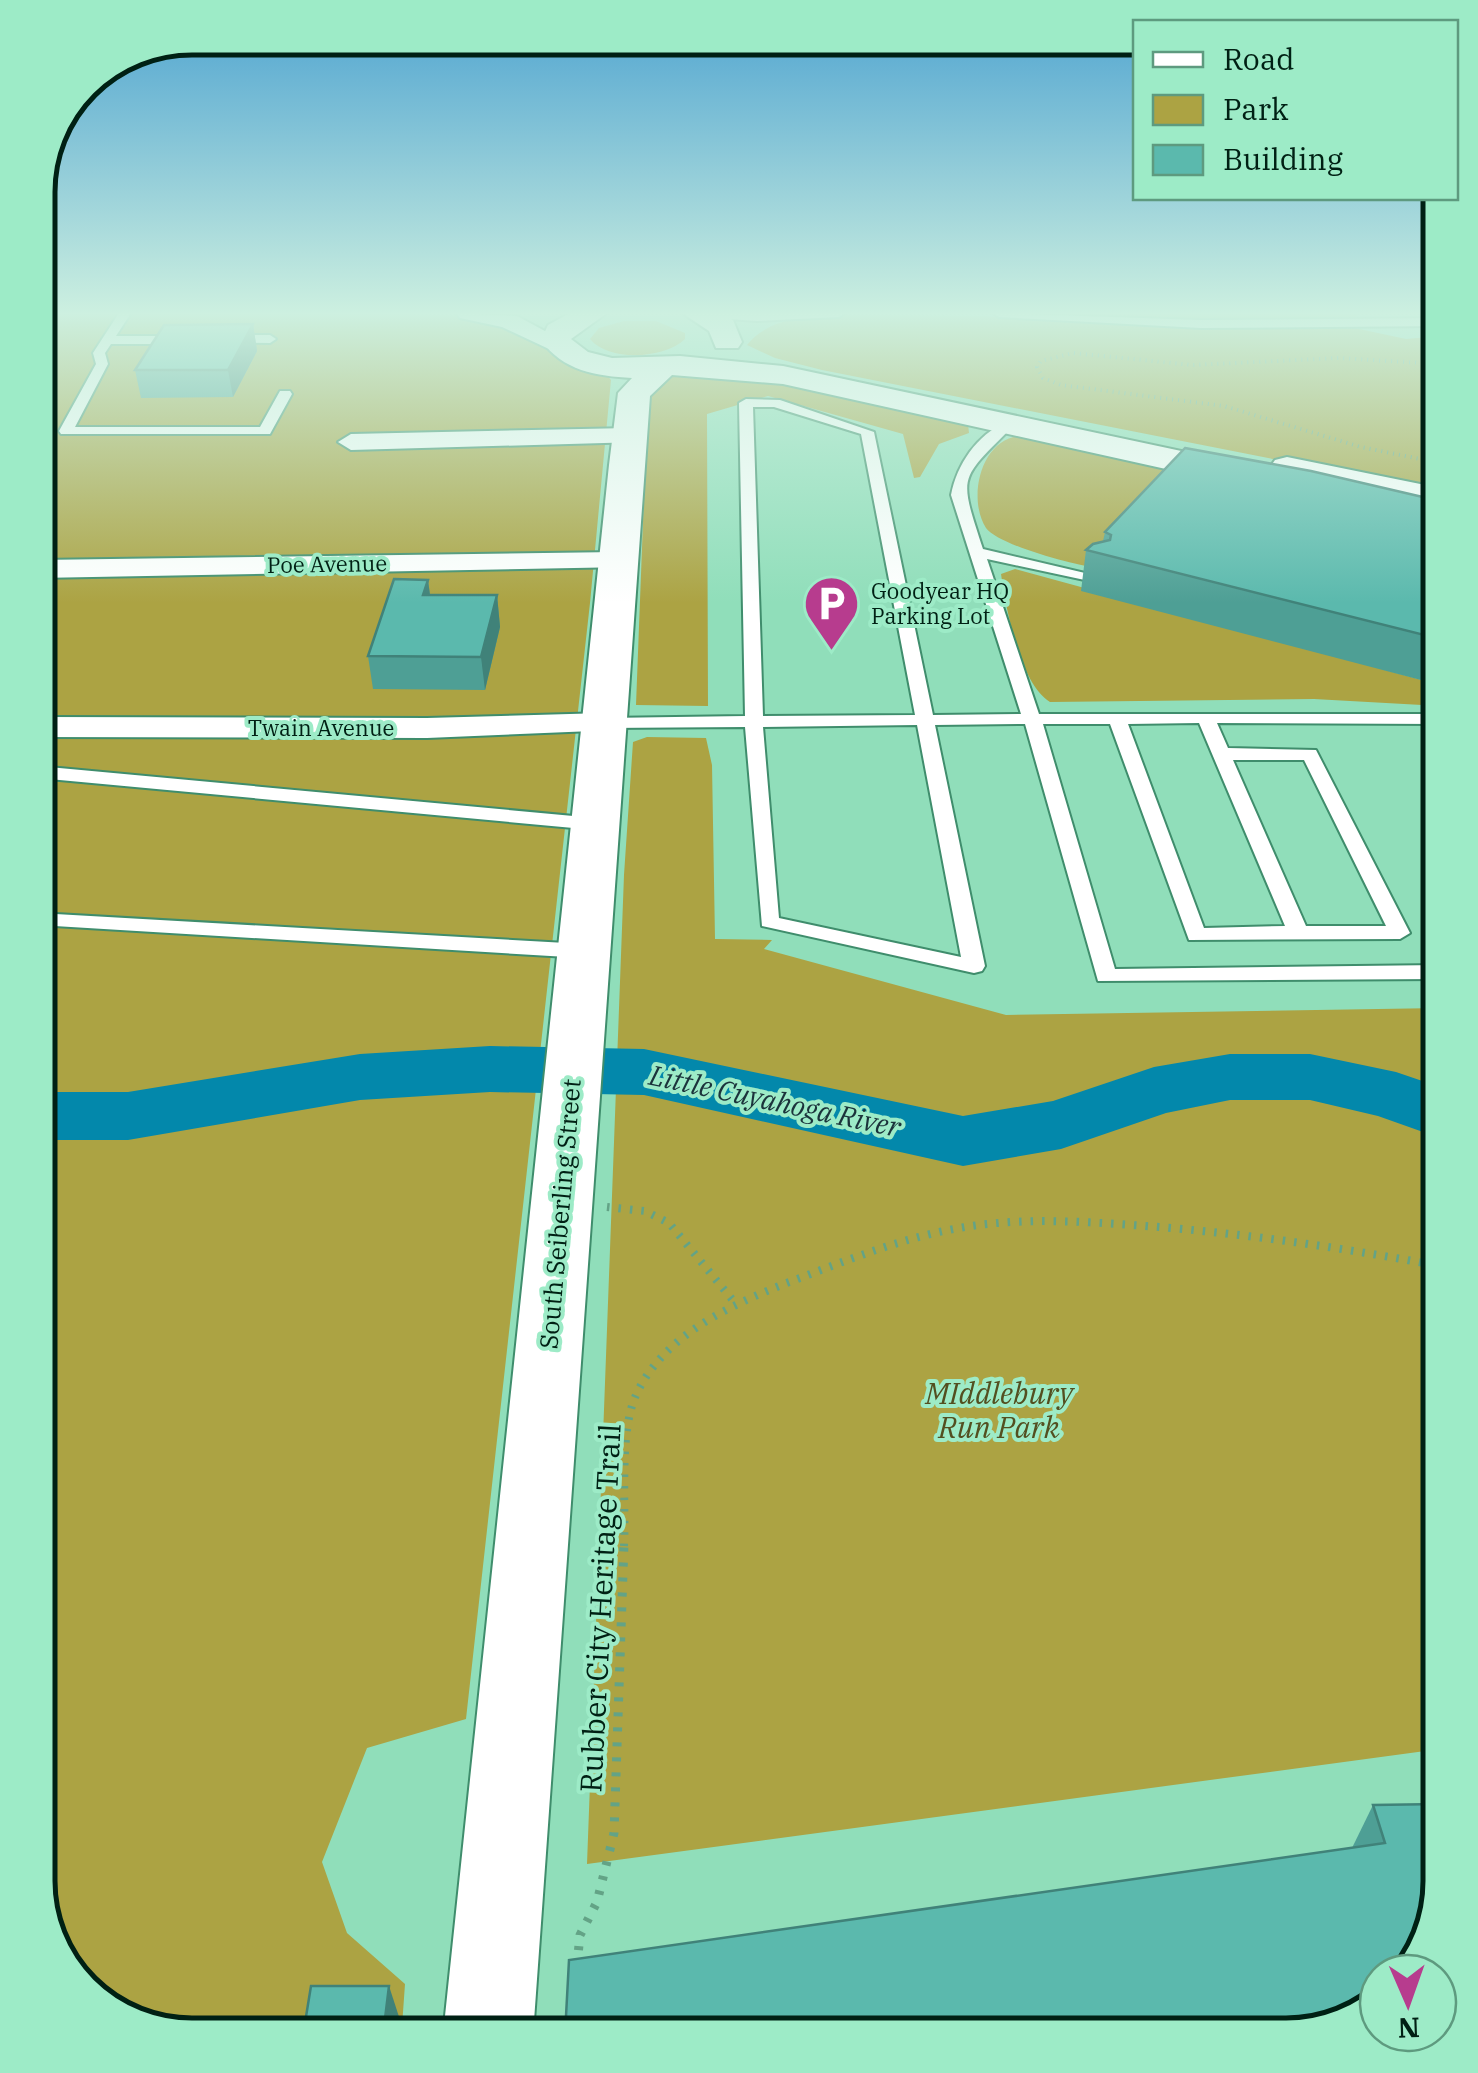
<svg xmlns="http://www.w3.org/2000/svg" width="1478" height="2073" font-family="'IBM Plex Serif',serif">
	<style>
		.green { fill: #aca343 }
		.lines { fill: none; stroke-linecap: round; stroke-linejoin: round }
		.river { fill: #0388ab; fill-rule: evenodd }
		.lane-casing { stroke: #3f8d6c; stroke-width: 4 }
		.street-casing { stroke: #3f8d6c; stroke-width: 4 }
		.secondary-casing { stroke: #3f8d6c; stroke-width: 4 }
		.path-far2 { stroke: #63a386; stroke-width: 4; stroke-dasharray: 1 5; stroke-linecap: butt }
		.path-far1 { stroke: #63a386; stroke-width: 8; stroke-dasharray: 2.5 9; stroke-linecap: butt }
		.path { stroke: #63a386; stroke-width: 9; stroke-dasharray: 4 11; stroke-linecap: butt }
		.lane { fill: #fff; fill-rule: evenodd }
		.street { fill: #fff; fill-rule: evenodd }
		.secondary { fill: #fff; fill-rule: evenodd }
		.wall { fill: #4e9f95 }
		.shaded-wall { fill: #408279 }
		.building { fill: #5bb9ad; stroke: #408279; stroke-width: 2.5 }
		.labels { text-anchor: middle; stroke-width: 8; stroke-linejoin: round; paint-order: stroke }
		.far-street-label { font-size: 22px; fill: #002014; stroke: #9debc7 }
		.far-poi-label { font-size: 22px; fill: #002014; stroke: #9debc7; text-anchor: start }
		.street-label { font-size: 25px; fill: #002014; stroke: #9debc7 }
		.water-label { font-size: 28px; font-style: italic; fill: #1b333b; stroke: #9debc7 }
		.near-park-label { font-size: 30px; font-style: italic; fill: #534f20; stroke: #9debc7 }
		.near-street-label { font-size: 30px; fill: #002014; stroke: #9debc7 }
		.rim { fill: none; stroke: #002014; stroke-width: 5 }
	</style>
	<rect width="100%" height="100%" fill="#90deba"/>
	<!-- green -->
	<g class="green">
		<polygon points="380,313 470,316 504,322 545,346 553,355 606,374 611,380 590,603 466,1719 367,1748 322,1862 347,1933 405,1984 402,2026 325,2035 182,2035 114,2015 58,1959 38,1881 38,314"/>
		<polygon points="1061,313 1363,313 1350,319 1171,320"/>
		<path d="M880,315L981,316L1203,329L1350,327L1406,339L1440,336V492L822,370L775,358L747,345C775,309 838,316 880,315Z"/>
		<path d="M624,321H656L685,333V339C664,359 609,362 590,339L599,328Z"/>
		<polygon points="676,373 772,376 968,424 969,433 939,444 920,477 914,478 903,434 768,396 707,414 708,706 636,705 648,391 652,382"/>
		<path d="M1019,436L1274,487C1248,499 1117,568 1100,568C1079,567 998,545 986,528C967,498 981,440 1019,436Z"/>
		<path d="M1015,569L1440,685V706L1314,699L1050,702C1020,684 1006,608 1001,574Z"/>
		<polygon points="647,737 706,738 712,765 715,939 772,940 764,949 1006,1015 1440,1008 1440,1749 587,1864 624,875 633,742"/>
	</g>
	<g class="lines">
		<!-- river -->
		<polygon class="river" points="490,1046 644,1049 963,1116 1053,1101 1154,1067 1230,1054 1310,1054 1396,1072 1440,1087 1440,1138 1378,1116 1310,1100 1230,1100 1166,1113 1061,1149 963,1166 644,1095 490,1092 360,1100 128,1140 38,1140 38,1092 128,1092 360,1054"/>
		<defs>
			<g id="lane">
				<polygon points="119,313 131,313 116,336 182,336 188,340 182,344 111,344 105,353 108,364 75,427 260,427 280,391 290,391 292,394 270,434 61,434 59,431 96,364 93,353"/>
				<polygon points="693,313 845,313 839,317 757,321 699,317"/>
				<polygon points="993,313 1201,320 1440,318 1440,326 1201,328 999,317"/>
				<polygon points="224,335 270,335 276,339 270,343 220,342 220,336"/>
				<path d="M746,399L780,400L874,432L933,715L1021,714L951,495C957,464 977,435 1006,422L1013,426C959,481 958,473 983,549L1102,577L1094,582L987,559L1039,714H1440V724L1217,723L1228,748L1316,750L1410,933L1400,939L1189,940L1110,724H1043L1115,969L1440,965V979L1098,981L1025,724L935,725L985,966L982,971L974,973L762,926L745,727L605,728L596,723L605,718L745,716L739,403ZM753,407H774L861,434L915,715L763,716ZM1199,723L1285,926L1204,928L1128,724ZM917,725L961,957L779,918L763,727ZM1233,760H1304L1386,926H1306Z"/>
				<polygon points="38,766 595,818 605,824 595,830 38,778"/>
				<polygon points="38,913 584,944 595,951 584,958 38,925"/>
			</g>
			<g id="street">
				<polygon points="457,313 517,316 569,344 565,349 549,349 502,327 460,318"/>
				<polygon points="630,428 639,430 643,436 639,442 351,450 338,442 351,434"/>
				<polygon points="617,552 627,555 632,561 627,567 38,578 38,560"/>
				<polygon points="605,713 617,716 622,723 617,730 427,738 38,737 38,717 427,718"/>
			</g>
			<g id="secondary">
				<path d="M570,313H607L571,339L588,352L612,358L680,356L783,366L1247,465L1259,469L1265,476L1259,483L1247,487L783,384L672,375L650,396L533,2035H443L609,465L618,393L632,378C596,376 563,371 541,340L548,325Z"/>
				<polygon points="682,313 720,313 733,320 742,342 738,348 716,348 709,331"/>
				<polygon points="1287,457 1440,488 1440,510 1275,474 1270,467 1275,460"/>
			</g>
		</defs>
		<!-- lane casing -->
		<use href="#lane" class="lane-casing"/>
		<!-- street casing -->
		<use href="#street" class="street-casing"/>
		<!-- secondary casing -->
		<use href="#secondary" class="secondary-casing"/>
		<!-- path-far2 -->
		<polyline class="path-far2" points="1440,364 1339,358 1192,365 1073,353 1041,361 1037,367 1043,378 1061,385 1224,406 1361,447 1440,463"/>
		<!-- path-far1 -->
		<g class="path-far1">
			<polyline points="607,1207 645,1211 669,1223 736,1304"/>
			<path d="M624,1546C626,1504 619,1432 636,1395C663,1336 727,1307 784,1284C843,1262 902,1237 965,1227C1020,1218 1076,1221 1132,1225C1235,1232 1338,1247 1440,1266"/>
		</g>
		<!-- path -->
		<polyline class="path" points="577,1965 580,1935 597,1902 614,1833 624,1543"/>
		<!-- lane -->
		<use href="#lane" class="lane"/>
		<!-- street -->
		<use href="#street" class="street"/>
		<!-- secondary -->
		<use href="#secondary" class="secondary"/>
	</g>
	<!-- wall -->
	<g class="wall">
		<polygon points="253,324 257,351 233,397 141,398 135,370"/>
		<polygon points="1440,501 1440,685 1081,591 1086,550 1103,541 1105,532"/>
		<polygon points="428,580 430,595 497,595 500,627 485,690 373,689 368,656"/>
		<polygon points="1373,1805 1440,1882 1352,1848"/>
	</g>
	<!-- shaded-wall -->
	<g class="shaded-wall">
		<polygon points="253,324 257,351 233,397 228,370"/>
		<polygon points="428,580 432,611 423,595"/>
		<polygon points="497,595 500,627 485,690 481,657"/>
		<polygon points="389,1986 402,2026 401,2035 383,2035"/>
	</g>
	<!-- building -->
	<g class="building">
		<polygon points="253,324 228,370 135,370 164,325"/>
		<polygon points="1185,448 1311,471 1440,501 1440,639 1086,550 1093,544 1110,540 1111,535 1105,532"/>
		<polygon points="394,579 428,580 423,595 497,595 481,657 368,656"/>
		<polygon points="1440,1804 1440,1882 1420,1959 1405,1973 1378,1973 1378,2000 1364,2015 1287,2036 565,2035 569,1960 1385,1843 1373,1805"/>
		<polygon points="311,1986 389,1986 383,2035 303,2035"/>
	</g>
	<!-- sky -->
	<linearGradient id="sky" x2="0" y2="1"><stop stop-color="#4ca2d0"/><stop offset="0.52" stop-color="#cdf0e0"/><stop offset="1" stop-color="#cdf0e0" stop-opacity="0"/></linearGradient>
	<rect width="1478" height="603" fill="url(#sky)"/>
	<!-- icons -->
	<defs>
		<symbol id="parking-pin" viewBox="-11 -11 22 30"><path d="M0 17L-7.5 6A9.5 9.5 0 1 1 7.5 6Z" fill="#b73c8e" stroke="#9debc7"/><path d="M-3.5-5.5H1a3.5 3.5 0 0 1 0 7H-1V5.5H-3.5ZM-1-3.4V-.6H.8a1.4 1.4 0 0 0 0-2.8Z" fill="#fff"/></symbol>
	</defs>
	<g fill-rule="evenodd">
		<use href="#parking-pin" x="800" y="572" width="63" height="86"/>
	</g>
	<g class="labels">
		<!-- far-street labels -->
		<g class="far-street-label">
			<text transform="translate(327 564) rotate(-1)" y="8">Poe Avenue</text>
			<text x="321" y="736">Twain Avenue</text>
		</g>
		<!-- far-poi labels -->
		<g class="far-poi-label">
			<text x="871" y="599">Goodyear HQ<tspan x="871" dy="25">Parking Lot</tspan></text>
		</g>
		<!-- street labels -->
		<g class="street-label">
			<text transform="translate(560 1214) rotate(-85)" y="9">South Seiberling Street</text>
		</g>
		<!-- water labels -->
		<g class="water-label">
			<text transform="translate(775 1101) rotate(12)" y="10">Little Cuyahoga River</text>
		</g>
		<!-- near-park labels -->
		<g class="near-park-label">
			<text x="999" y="1404">MIddlebury<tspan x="999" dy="34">Run Park</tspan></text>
		</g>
		<!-- near-street labels -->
		<g class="near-street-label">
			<text transform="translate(601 1608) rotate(-87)" y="10">Rubber City Heritage Trail</text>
		</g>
	</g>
	<!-- crop -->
	<path d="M0 0H1478V2073H0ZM192 55H1286A137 137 0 0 1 1423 192V1881A137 137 0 0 1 1286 2018H192A137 137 0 0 1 55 1881V192A137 137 0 0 1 192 55Z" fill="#9debc7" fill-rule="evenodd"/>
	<path class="rim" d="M192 55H1286A137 137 0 0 1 1423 192V1881A137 137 0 0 1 1286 2018H192A137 137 0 0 1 55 1881V192A137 137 0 0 1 192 55Z"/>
	<!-- legend -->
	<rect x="1133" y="20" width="325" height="180" fill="#9debc7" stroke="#5e9a7f" stroke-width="2.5"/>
	<rect x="1153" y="52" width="50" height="15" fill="#ffffff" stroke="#5e9a7f" stroke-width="2.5"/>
	<text x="1223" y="70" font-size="30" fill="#002014">Road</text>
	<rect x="1153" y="95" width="50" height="30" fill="#aca343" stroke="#5e9a7f" stroke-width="2.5"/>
	<text x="1223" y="120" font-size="30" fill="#002014">Park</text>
	<rect x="1153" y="145" width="50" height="30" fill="#5bb9ad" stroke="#5e9a7f" stroke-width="2.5"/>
	<text x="1223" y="170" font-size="30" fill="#002014">Building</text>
	<!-- north arrow -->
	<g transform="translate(1408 2003) rotate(178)"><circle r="48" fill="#9debc7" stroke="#5e9a7f" stroke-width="2.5"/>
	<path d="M0-8L18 38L0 25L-18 38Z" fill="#b73c8e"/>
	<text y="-15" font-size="28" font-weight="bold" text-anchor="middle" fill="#002014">N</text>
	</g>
</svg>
